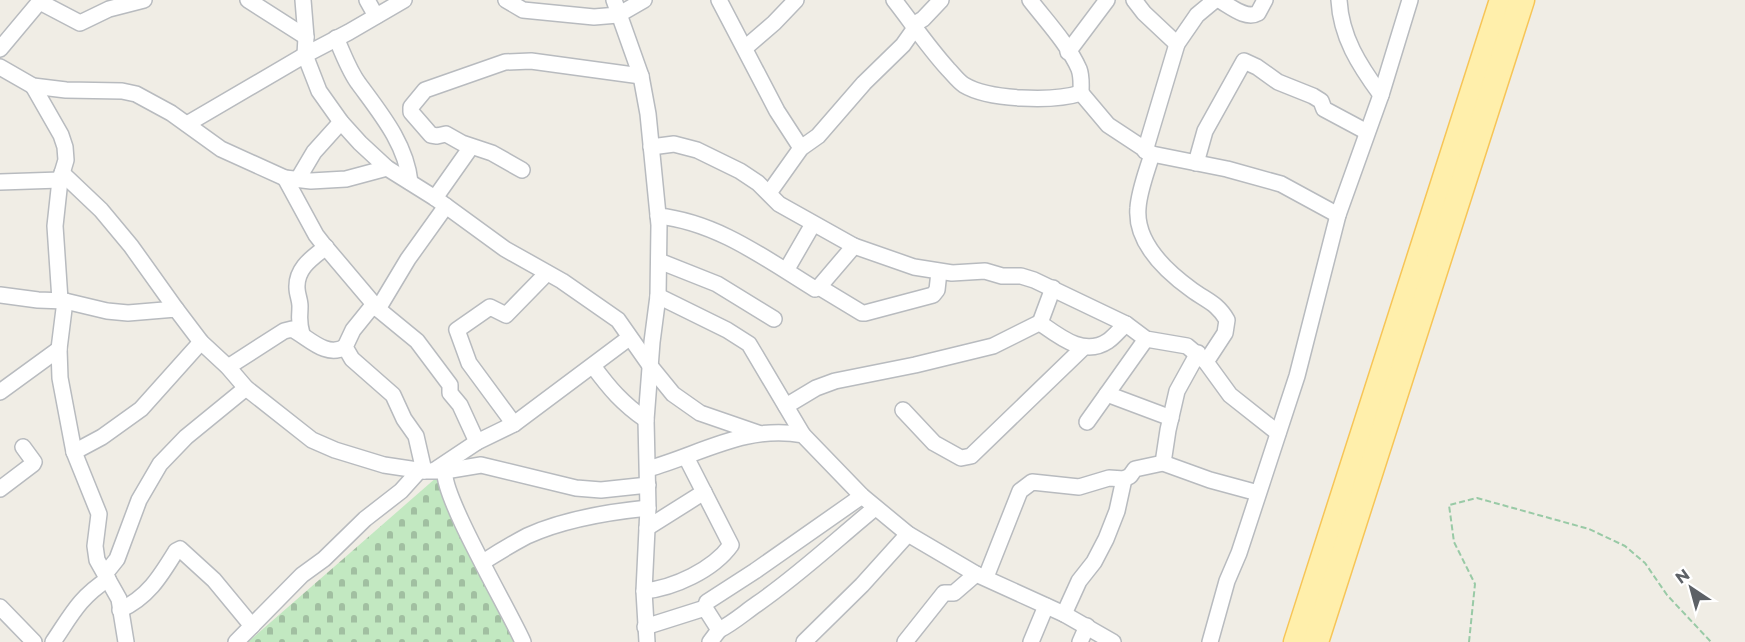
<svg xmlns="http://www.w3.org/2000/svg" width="1745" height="642" font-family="Montserrat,sans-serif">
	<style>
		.cemetery { fill: url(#cemetery-stones) }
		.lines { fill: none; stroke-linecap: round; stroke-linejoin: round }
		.minor-casing { stroke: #b8bbbf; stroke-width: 18 }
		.primary-casing { stroke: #f7c557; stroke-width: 27 }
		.path { stroke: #99caa6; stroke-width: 2; stroke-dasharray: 6 3; stroke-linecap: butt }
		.minor { stroke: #fff; stroke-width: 15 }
		.primary { stroke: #ffefab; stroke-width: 24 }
	</style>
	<defs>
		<pattern id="cemetery-stones" width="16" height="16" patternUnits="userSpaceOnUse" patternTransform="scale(1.5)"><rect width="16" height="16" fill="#c2e8c1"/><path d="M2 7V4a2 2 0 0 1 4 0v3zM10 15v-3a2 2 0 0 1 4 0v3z" fill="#a1bfa1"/></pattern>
	</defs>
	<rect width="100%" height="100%" fill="#f0ede5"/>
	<!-- cemetery -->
	<polygon class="cemetery" points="437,477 515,642 248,642"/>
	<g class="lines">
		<defs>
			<g id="minor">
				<polyline points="248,0 306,37"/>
				<polyline points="303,0 306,37 305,55 319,91 341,122 360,143 387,168 435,198 505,249 562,281 618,320 651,367 673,394 700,413 758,433"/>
				<polyline points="367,0 376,16"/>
				<polyline points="506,0 523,10 594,17 618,15 644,0"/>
				<polyline points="614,0 641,76 648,114 659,225 658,296 652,342 646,420 648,508 644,591 647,642"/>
				<polyline points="719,0 777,111 801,148"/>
				<path d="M894,0C912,23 928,47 948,69C953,74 958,81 964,85C989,100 1053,102 1081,93L1108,125L1152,154L1227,169L1281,184L1338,215"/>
				<path d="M1030,0C1047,22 1068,44 1079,69C1082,77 1081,85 1081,93"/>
				<polyline points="1134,0 1144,13 1177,44"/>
				<path d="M1219,0C1230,6 1246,20 1258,13L1265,0"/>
				<path d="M1339,0C1341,37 1359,65 1381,95"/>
				<polyline points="40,2 80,23 109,9 144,0"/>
				<polyline points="913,25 923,19 941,0"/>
				<path d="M336,38C343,53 349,71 359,84C381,114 406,144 410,182"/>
				<polyline points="745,48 774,23 796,0"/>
				<polyline points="0,49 41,0"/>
				<polyline points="1068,52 1107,0"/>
				<polyline points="0,67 33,86 66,90 122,91 136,94 171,113 221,149 285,178 311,181 346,179 387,168"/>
				<polyline points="33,86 61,135 65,147 66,160 60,180 55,226 60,300"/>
				<polyline points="187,124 305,55 349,32 404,0"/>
				<polyline points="651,147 674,144 697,150 740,171 758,183 779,204 854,246 914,267 952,273 985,271 1002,276 1021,276 1034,280 1126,324 1146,339 1187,346 1206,362 1230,395 1278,433"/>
				<polyline points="1145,151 1177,44 1197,15 1215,0"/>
				<path d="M1152,154C1147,171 1139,191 1138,208C1135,243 1167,272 1192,290C1207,301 1217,303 1227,320L1225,333L1206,362"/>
				<polyline points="1196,163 1205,131 1244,61 1257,67 1278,82 1313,96 1321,101 1324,109 1367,132"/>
				<polyline points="522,170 492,153 462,143 446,134 437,136 431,135 411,112 411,107 425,90 505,62 531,61 641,76"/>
				<polyline points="62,173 101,210 131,246 176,309"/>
				<polyline points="285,178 316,235 323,244 378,309 417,341 450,385 450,393 460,405 477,442"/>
				<polyline points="298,179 314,152 341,122"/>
				<polyline points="0,182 60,180"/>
				<polyline points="769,193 801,148 818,136 864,83 903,45 915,28"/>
				<polyline points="435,198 471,147"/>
				<path d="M658,216C717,222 766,259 815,289L819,287L854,246"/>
				<polyline points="659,261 717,284 774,319"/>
				<polyline points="787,269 813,224"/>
				<polyline points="819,287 862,313 865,313 933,295 937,290 939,272"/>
				<polyline points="0,295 38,300 65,301 107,311 128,313 176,309 201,342 228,367 246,388 312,440 335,450 384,465 424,471 445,471 481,465 576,488 601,490 648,485"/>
				<polyline points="658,296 727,330 749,344 803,435"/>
				<polyline points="65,301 59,349 60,378 74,452 99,514 95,546 97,560 119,599 126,642"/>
				<polyline points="374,304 353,330 345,347 352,359 393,395 404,419 416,436 424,471"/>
				<polyline points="378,309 408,259 446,206"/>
				<polyline points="1040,323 1053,288"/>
				<path d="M302,334C298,320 300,319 300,306C300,300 297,294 297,288C296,268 312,258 326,247"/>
				<path d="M593,366C610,389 622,403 646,420"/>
				<path d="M228,367L284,331L292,329C309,338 326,358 345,347"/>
				<polyline points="0,392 59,349"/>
				<polyline points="1107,394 1171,418"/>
				<path d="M786,406L816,388L835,381L915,365L993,346L1037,324L1040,323C1060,337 1084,357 1108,341C1115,336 1120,329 1126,324"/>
				<polyline points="903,410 934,443 961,458 971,456 1084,347"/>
				<polyline points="1087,422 1146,339"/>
				<polyline points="514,424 469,363 457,330 490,307 506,315 547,273"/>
				<polyline points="74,452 102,437 141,409 201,342"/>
				<polyline points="1163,463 1168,430 1177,391 1198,353"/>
				<path d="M648,469C701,454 747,424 803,435L862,496L908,534L976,574L1064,614L1113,642"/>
				<polyline points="435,470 477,442 514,424 629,338"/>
				<path d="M445,471C441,495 510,612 523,642"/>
				<polyline points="0,489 33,464 34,462 23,447"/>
				<polyline points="647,528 704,492"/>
				<path d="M483,562C497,553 512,544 527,536C564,519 608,512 648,508"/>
				<polyline points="105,574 117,559 139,500 160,464 186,437 246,388"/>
				<polyline points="986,577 1020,491 1032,482 1079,487 1109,478 1124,479 1130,476 1135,469 1163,463 1210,480 1258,493"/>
				<path d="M644,591C674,588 713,570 731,545L686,457"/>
				<polyline points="0,607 34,642"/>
				<path d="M120,610C148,597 160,577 176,551L180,549L214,580L252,626"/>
				<polyline points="1064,614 1079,581 1094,562 1106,539 1117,511 1124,479"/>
				<polyline points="645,627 705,608"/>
				<path d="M719,630C733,623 744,613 757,604C799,575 836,540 875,508"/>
				<path d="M53,642C72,614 79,598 108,579"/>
				<polyline points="236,642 302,575 324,559 365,519 401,491 419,471"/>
				<polyline points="710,642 719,630 705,608 707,602 755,571 862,496"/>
				<polyline points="804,642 862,585 908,534"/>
				<polyline points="905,642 944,593 954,593 976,574"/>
				<polyline points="1031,642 1046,606"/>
				<polyline points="1080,642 1087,626"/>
				<polyline points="1210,642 1227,581 1239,553 1297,376 1338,215 1381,95 1410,0"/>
			</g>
			<g id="primary">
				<polyline points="1296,642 1502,0"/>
				<polyline points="1316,642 1522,0"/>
			</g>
		</defs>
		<!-- minor casing -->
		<use href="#minor" class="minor-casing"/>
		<!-- primary casing -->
		<use href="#primary" class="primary-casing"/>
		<!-- path -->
		<polyline class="path" points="1469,642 1475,584 1454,542 1449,505 1477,498 1589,529 1625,546 1645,563 1667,595 1711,642"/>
		<!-- minor -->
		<use href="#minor" class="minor"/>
		<!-- primary -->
		<use href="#primary" class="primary"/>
	</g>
	<!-- north arrow -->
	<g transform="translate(1691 588) rotate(324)" stroke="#ffffff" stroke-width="4.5" paint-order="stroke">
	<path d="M0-4.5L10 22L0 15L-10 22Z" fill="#5d6166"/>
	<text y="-9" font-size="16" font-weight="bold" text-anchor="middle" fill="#5d6166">N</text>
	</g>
</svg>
